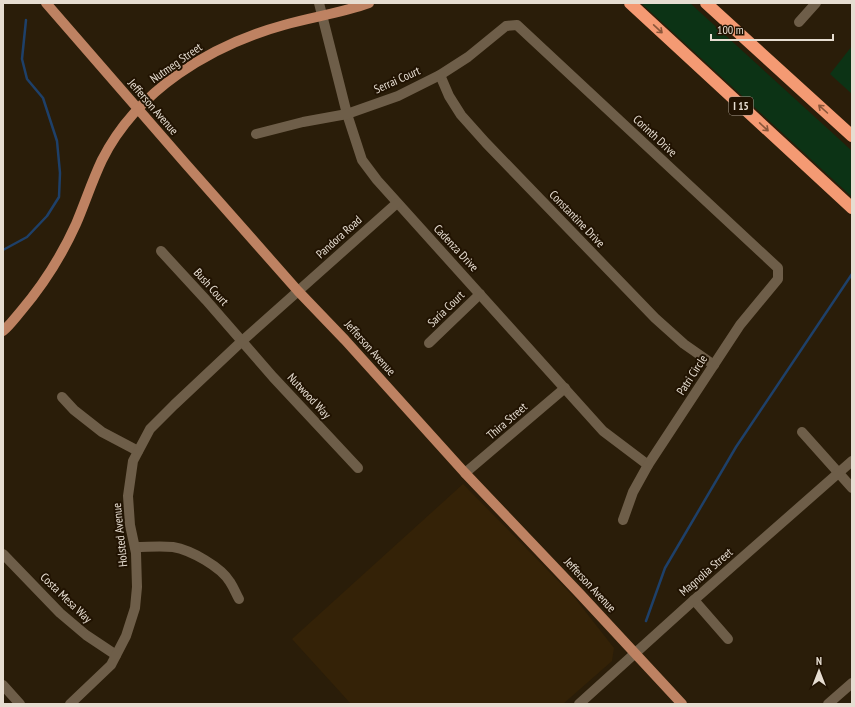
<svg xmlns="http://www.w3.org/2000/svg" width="855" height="707" font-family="'PT Sans Narrow',sans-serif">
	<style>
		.built { fill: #342207 }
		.green { fill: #0c3315 }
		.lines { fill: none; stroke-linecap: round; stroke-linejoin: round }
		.stream { stroke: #1e4069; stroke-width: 2.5 }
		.minor { stroke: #6e5e49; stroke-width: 10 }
		.major { stroke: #be8262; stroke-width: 10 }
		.highway { stroke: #f49a73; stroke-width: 12 }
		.oneway { stroke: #8a563a }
		.labels { text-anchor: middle; stroke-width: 4; stroke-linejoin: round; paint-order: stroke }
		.shield { fill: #211302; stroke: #aba093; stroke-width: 1 }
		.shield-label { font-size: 11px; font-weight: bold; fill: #e6ddd1 }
		.street-label { font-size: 12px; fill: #e6ddd1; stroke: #211302 }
	</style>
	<rect width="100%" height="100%" fill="#2a1d09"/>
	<!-- built -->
	<polygon class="built" points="463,484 574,597 614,648 612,661 563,704 351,704 292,639"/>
	<!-- green -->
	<g class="green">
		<polygon points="641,3 690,3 838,138 852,151 852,197"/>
		<polygon points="852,46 852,94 830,74"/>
	</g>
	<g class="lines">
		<!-- stream -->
		<g class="stream">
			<polyline points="3,250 27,237 47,216 59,197 60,173 57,141 43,98 27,79 22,59 26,20"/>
			<polyline points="646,621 665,568 736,447 852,274"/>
		</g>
		<!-- minor -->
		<g class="minor">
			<polyline points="319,3 347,114 362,160 377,180 603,431 648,465"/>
			<polyline points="799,22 816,3"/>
			<polyline points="440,75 449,96 461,115 486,143 655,318 684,344 714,365"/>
			<polyline points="256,134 303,122 347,114 398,96 440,75 468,57 506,26 517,25 778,268 778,279 740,325 648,465 633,492 623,520"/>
			<polyline points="161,251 206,300 273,377 358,468"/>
			<polyline points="429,343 480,294"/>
			<polyline points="62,397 74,410 102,432 138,451"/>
			<polyline points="802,432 852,488"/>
			<polyline points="465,473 565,388"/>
			<path d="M135,547C148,547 160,546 173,547C191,550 221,567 230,582C234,588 236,594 239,599"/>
			<polyline points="3,554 60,613 86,635 116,655"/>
			<polyline points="694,600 728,639"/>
			<polyline points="3,685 20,704"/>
			<polyline points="70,704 111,665 126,636 135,608 137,587 136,553 130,525 128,496 133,461 150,429 174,405 241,342 397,203"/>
			<polyline points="579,704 694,600 852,461"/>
			<polyline points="828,704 852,683"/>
		</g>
		<!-- major -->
		<g class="major">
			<polyline points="46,3 185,163 298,291 345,340 465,473 580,594 682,704"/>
			<path d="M3,331C10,325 15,318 21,311C43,285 62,255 76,224C85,203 92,181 102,160C137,90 211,45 284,25C312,17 341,13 369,3"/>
		</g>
		<!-- highway -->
		<g class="highway">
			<polyline points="630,3 852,208"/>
			<polyline points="706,3 852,136"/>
		</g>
	</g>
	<!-- one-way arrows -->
	<defs><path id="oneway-shaft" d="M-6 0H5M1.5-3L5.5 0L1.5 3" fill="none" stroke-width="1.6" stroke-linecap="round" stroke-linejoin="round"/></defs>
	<g class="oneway">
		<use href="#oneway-shaft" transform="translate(658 29) rotate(43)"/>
		<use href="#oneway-shaft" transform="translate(823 109) rotate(-138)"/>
		<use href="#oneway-shaft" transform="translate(764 127) rotate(43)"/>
	</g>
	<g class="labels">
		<!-- shield labels -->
		<rect class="shield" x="729" y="97" width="24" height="18" rx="3"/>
		<g class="shield-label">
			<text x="741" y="110">I 15</text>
		</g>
		<!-- street labels -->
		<g class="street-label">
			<text transform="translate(176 63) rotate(-35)" y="4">Nutmeg Street</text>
			<text transform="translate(397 80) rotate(-24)" y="4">Serrai Court</text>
			<text transform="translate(153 107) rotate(49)" y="4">Jefferson Avenue</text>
			<text transform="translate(655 136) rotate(43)" y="4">Corinth Drive</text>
			<text transform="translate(577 219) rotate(46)" y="4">Constantine Drive</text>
			<text transform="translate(339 237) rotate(-42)" y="4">Pandora Road</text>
			<text transform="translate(456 248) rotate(47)" y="4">Cadenza Drive</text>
			<text transform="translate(211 287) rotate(48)" y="4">Bush Court</text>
			<text transform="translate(446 309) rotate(-44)" y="4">Saria Court</text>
			<text transform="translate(370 348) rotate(48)" y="4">Jefferson Avenue</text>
			<text transform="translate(692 375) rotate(-57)" y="4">Patri Circle</text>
			<text transform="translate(309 396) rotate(47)" y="4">Nutwood Way</text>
			<text transform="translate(507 421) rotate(-41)" y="4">Thira Street</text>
			<text transform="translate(120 535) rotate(-96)" y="4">Holsted Avenue</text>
			<text transform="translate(706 572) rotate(-41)" y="4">Magnolia Street</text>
			<text transform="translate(590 585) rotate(47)" y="4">Jefferson Avenue</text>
			<text transform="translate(66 598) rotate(44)" y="4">Costa Mesa Way</text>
		</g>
	</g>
	<!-- border -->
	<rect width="855" height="707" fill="none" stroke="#e6ddd1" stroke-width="8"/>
	<!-- north arrow -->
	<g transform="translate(819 671)" stroke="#211302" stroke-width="3" paint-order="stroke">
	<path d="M0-3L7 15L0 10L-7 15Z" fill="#e6ddd1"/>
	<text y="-6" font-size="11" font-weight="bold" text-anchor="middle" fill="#e6ddd1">N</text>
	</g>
	<!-- scale -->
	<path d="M711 34v6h122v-6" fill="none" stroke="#e6ddd1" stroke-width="2"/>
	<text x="717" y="34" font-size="12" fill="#e6ddd1" stroke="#211302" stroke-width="3" paint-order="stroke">100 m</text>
</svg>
